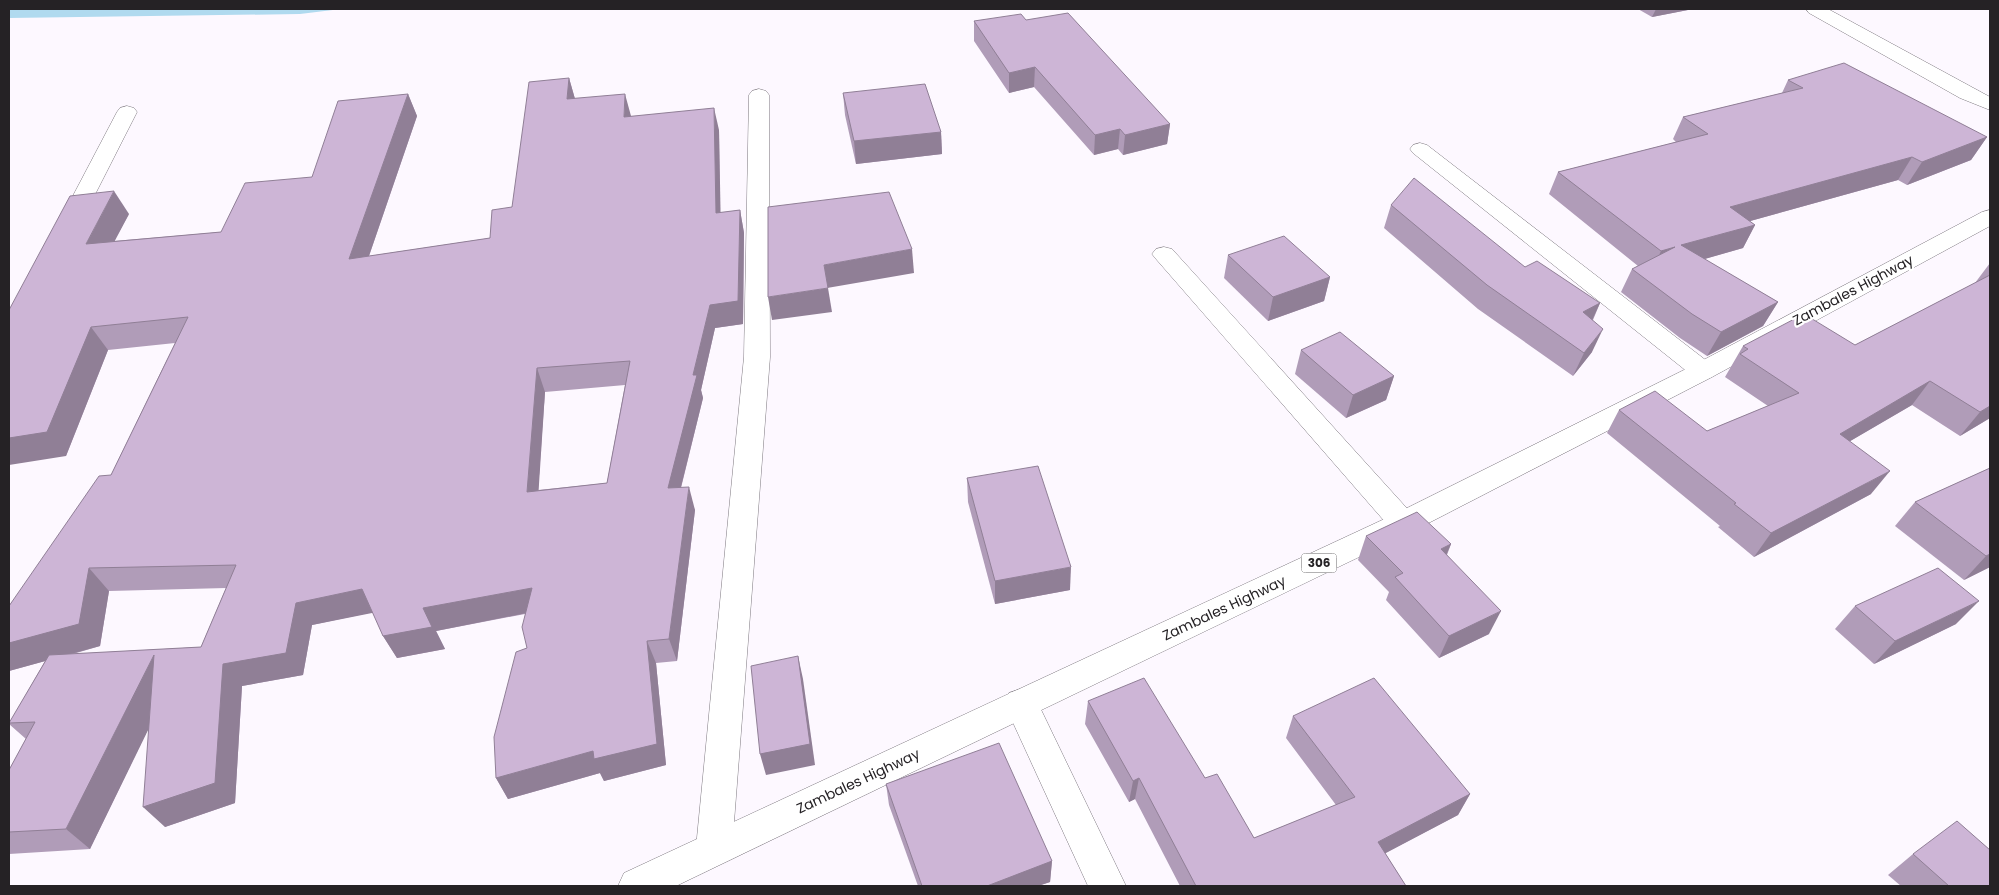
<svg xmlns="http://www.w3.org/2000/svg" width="1999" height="895" font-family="Poppins,sans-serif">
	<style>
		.water { fill: #b0daef }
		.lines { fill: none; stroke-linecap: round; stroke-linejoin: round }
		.service-casing { stroke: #7e7980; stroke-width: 1 }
		.minor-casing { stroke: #7e7980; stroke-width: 1 }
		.primary-casing { stroke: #7e7980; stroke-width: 1 }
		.service { fill: #fff; fill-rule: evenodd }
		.minor { fill: #fff; fill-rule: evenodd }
		.primary { fill: #fff; fill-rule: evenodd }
		.wall { fill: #b09cb8; fill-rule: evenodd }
		.shaded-wall { fill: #907f96 }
		.building { fill: #cdb5d6; stroke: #907f96; fill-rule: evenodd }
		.labels { text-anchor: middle; stroke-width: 4.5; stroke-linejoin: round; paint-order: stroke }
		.shield { fill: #fff; stroke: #666466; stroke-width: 1 }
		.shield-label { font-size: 12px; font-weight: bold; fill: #252225 }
		.street-label { font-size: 14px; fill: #252225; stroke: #fff }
	</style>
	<rect width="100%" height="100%" fill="#fdf8ff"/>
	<!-- water -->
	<polygon class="water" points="9,9 341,9 300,14 9,18"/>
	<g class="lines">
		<defs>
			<g id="service">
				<polygon points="1806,9 1828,9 1990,97 1990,110 1960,98 1809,13"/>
				<polygon points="1420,143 1427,145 1712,365 1716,371 1712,377 1703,380 1694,377 1413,153 1410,149 1413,145"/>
				<polygon points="1021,689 1033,693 1126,886 1088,886 1004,703 1009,693"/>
			</g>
			<g id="minor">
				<polygon points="759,89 766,91 769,95 770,357 732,848 727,860 714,865 701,860 696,848 744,357 749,95 752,91"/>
				<polygon points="127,106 134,108 137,112 78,228 75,233 67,235 59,233 56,228 117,112 120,108"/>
				<polygon points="1164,247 1172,249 1413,515 1418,523 1413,531 1403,534 1393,531 1156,259 1152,254 1156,249"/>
			</g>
			<polygon id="primary" points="1990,210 1990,226 1712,377 1413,531 676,886 618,886 624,873 1393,515 1694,365 1982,212"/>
		</defs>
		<!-- service casing -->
		<use href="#service" class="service-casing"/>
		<!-- minor casing -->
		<use href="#minor" class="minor-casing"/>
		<!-- primary casing -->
		<use href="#primary" class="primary-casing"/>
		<!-- service -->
		<use href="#service" class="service"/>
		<!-- minor -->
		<use href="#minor" class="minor"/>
		<!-- primary -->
		<use href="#primary" class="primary"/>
	</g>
	<!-- wall -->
	<g class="wall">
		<polygon points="1638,9 1693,9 1652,17"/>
		<polygon points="1026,20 1170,124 1167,144 1123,155 1118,149 1094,155 1034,87 1009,93 974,41 974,21"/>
		<path d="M569,78L575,99L631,116L719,130L720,213L740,210L744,233L743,324L715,328L701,390L703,398L681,488L695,510L677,661L656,663L666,765L604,781L600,773L508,799L496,778L527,648L525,614L436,631L445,649L397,658L383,636L373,612L312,625L303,675L242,686L235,803L165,827L148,729L90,849L9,854V770L26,739L9,724L45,661L9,671V606L111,475L175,343L108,350L66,456L9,310L129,214L114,241L221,232L312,177L408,94L417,116L369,256L490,238L512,207ZM625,385L607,483L538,490L545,392ZM226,588L201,647L73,654L100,646L109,591Z"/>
		<polygon points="1788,80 1987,137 1971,160 1907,185 1898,180 1750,221 1755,225 1743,248 1704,259 1778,302 1763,326 1707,356 1680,338 1621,292 1632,269 1638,266 1549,194 1558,172 1676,142 1673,139 1683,117 1782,93"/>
		<polygon points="843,93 941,132 942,154 856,164 845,115"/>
		<polygon points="1391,205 1525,267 1600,303 1593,320 1592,352 1573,376 1478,309 1384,228"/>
		<polygon points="1228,255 1330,277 1324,301 1268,321 1224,278"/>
		<polygon points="1990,263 1990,418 1960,436 1912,405 1850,441 1871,494 1754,557 1718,527 1720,526 1607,433 1619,410 1707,431 1768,406 1725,377 1743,346 1855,345 1975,283"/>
		<polygon points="1301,350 1394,376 1386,400 1346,418 1295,374"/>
		<polygon points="1990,468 1990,567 1964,580 1895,526 1915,502"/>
		<polygon points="967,478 1070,590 995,604 968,502"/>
		<polygon points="1366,536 1451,544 1447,555 1489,634 1439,658 1386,600 1389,592 1358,560"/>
		<polygon points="1855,606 1956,624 1874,664 1835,629"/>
		<polygon points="1088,701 1205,778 1254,838 1336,805 1286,738 1293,716 1470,794 1458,815 1385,853 1406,886 1180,886 1135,799 1129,802 1085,724"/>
		<polygon points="886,784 1052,861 1050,882 1038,886 918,886 889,805"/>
		<polygon points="1913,854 1990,886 1901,886 1888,875"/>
	</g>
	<!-- shaded-wall -->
	<g class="shaded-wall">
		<polygon points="1656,9 1693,9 1652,17"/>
		<polygon points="1035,67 1034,87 1009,93 1009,73"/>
		<polygon points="569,78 575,99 567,99"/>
		<polygon points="408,94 417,116 360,282 349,259"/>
		<polygon points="625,94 631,116 629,139 624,117"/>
		<polygon points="714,108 719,130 721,236 716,213"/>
		<polygon points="1170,124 1167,144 1123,155 1125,135"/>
		<polygon points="1120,129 1118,149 1094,155 1095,135"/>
		<polygon points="941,132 942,154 856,164 854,141"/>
		<polygon points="1987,137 1971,160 1907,185 1922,162"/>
		<polygon points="1912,157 1898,180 1718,230 1730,207"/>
		<polygon points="114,191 129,214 101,267 86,244"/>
		<polygon points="740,210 744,233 743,324 715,328 701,390 703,398 675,511 668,488 693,375 710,305"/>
		<polygon points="1755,225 1743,248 1670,269 1681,245"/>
		<polygon points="1675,247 1650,275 1661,251"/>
		<polygon points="912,249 914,273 827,288 824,265"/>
		<polygon points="1330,277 1324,301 1268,321 1273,297"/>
		<polygon points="828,288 832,312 772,320 768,297"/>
		<polygon points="1778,302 1763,326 1707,356 1721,332"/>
		<polygon points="1600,303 1589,327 1583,312"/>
		<polygon points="91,327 108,350 66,456 9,465 9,438"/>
		<polygon points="1603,329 1592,352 1573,376 1584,353"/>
		<polygon points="537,368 545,392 537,515 527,492"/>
		<polygon points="1394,376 1386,400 1346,418 1353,395"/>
		<polygon points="1930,381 1912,405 1823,457 1840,434"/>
		<polygon points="1990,406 1990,418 1960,436 1980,412"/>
		<polygon points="1890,471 1871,494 1754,557 1771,533"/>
		<polygon points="689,487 695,510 677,661 669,639"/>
		<polygon points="1451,544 1441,567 1441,549"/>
		<polygon points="1990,554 1990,567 1964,580 1986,556"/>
		<polygon points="1071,567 1070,590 995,604 995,581"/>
		<polygon points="89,568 109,591 100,646 9,671 9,643"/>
		<polygon points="532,588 542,610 436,631 445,649 397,658 383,636 423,608"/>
		<polygon points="362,589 377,612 312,625 303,675 242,686 235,803 165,827 143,807 223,664 296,603"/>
		<polygon points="1979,601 1956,624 1874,664 1895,641"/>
		<polygon points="1501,611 1489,634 1439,658 1449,636"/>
		<polygon points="647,641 656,663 666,765 604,781 600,773 508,799 496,778 593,751"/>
		<polygon points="154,655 174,677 90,849 66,829"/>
		<polygon points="798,656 803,679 815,765 766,775 760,754"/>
		<polygon points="1139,778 1135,799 1129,802 1133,781"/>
		<polygon points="1470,794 1458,815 1367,863 1378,842"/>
		<polygon points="1052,861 1050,882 1038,886 987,886"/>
	</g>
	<!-- building -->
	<g class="building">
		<polygon points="1068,13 1170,124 1125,135 1120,129 1095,135 1035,67 1009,73 974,21 1021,14 1026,20"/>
		<polygon points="1844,63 1987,137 1922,162 1912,157 1730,207 1755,225 1681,245 1778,302 1721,332 1692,314 1632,269 1675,247 1661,251 1558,172 1708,134 1683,117 1803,88 1788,80"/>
		<path d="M569,78L567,99L625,94L624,117L714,108L716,213L740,210L738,301L710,305L693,375H697L668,488L689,487L669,639L647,641L657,744L594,759L593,751L496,778L494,737L516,652L527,648L522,627L532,588L423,608L432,627L383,636L362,589L296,603L286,653L223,664L215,783L143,807L154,655L66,829L9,832V770L35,722L9,723L49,655L201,647L236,565L89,568L79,624L9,643V606L99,476L111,475L188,317L91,327L47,432L9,438V310L70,196L114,191L86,244L221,232L245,183L312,177L338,101L408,94L349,259L490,238L492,210L512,207L529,82ZM630,361L607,483L527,492L537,368Z"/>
		<polygon points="925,84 941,132 854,141 843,93"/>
		<polygon points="1414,178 1525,267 1537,261 1600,303 1583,312 1603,329 1584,353 1487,285 1391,205"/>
		<polygon points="889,192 912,249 824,265 828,288 768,297 768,207"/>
		<polygon points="1284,236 1330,277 1273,297 1228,255"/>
		<polygon points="1990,275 1990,406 1980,412 1930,381 1840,434 1890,471 1771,533 1734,504 1736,503 1619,410 1655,391 1707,431 1799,393 1740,354 1748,349 1743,346 1800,316 1805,319 1809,317 1855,345"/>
		<polygon points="1340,332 1394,376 1353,395 1301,350"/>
		<polygon points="1038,466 1071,567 995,581 967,478"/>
		<polygon points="1990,468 1990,554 1986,556 1915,502"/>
		<polygon points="1417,512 1451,544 1441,549 1501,611 1449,636 1395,577 1403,573 1366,536"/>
		<polygon points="1938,568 1979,601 1895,641 1855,606"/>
		<polygon points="798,656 810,744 760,754 751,666"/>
		<polygon points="1144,678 1205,778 1217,774 1254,838 1355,797 1293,716 1374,678 1470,794 1378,842 1406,886 1196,886 1139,778 1133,781 1088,701"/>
		<polygon points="999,743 1052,861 987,886 922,886 886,784"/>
		<polygon points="1957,821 1990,850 1990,886 1949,886 1913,854"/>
	</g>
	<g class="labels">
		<!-- shield labels -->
		<rect class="shield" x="1301.5" y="553.5" width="35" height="19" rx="4"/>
		<g class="shield-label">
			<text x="1319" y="567">306</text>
		</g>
		<!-- street labels -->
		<g class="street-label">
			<text transform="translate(1853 290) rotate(-28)" y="5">Zambales Highway</text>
			<text transform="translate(1224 608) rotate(-25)" y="5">Zambales Highway</text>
			<text transform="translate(858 781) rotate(-25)" y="5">Zambales Highway</text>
		</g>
	</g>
	<!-- border -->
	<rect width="1999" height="895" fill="none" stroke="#252225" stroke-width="20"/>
</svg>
